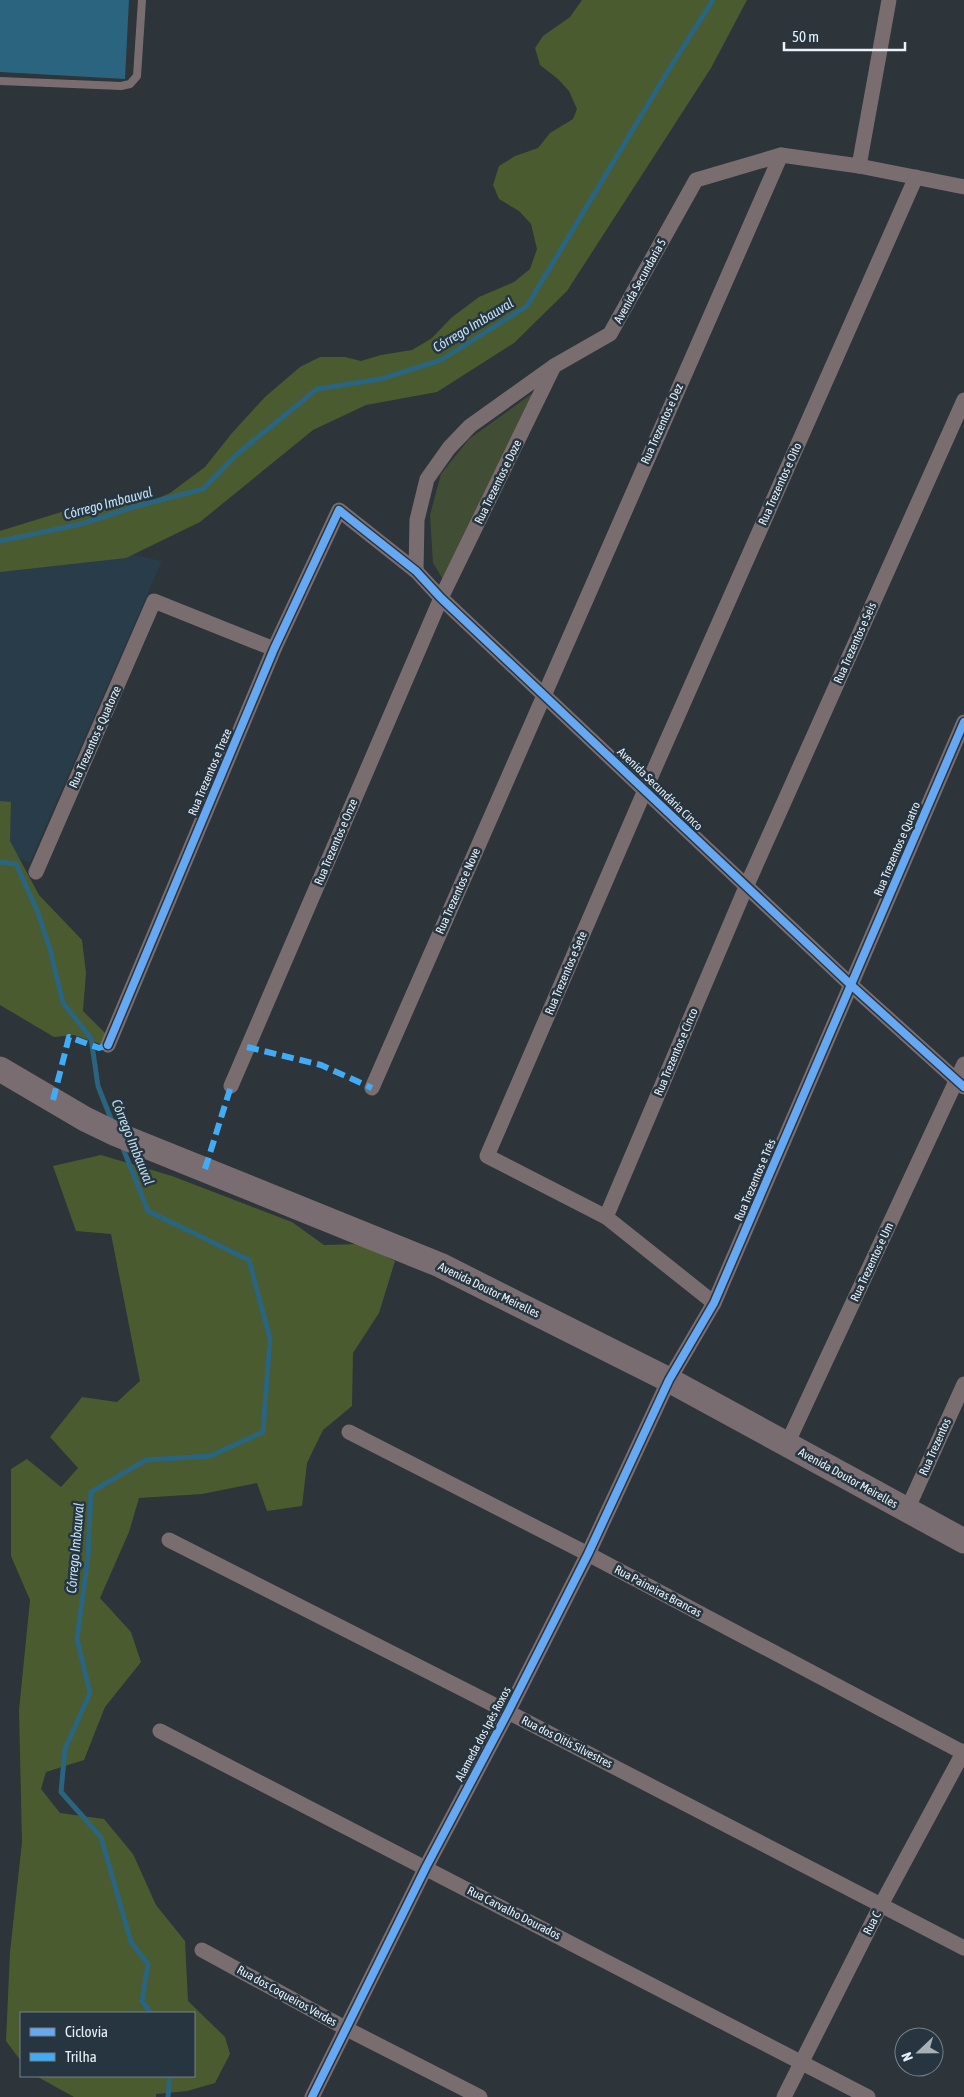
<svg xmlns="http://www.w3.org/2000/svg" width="964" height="2097" font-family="'Asap Condensed',sans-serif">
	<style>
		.built { fill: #293c4a }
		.green { fill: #424d35 }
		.forest { fill: #4a5b30 }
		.water { fill: #2a647f }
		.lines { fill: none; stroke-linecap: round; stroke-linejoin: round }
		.stream { stroke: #2a647f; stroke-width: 5 }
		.lane { stroke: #7a6d6f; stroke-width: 8 }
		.street { stroke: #7a6d6f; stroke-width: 15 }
		.primary { stroke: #796d71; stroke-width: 25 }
		.quiet { stroke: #42abf6; stroke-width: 6; stroke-dasharray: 12 6; stroke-linecap: butt }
		.cycleway-casing { stroke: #273540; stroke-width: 11 }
		.cycleway { stroke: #66a8f1; stroke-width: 8 }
		.labels { text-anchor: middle; stroke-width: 5; stroke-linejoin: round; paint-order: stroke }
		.street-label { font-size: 12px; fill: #e9f2f9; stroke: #273540 }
		.water-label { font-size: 14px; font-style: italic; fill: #c0e1f3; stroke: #273540 }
	</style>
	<rect width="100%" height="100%" fill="#2d343a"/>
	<!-- built -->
	<polygon class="built" points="113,550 162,561 30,862 0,853 0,562"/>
	<!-- green -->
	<polygon class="green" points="537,390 444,581 433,563 430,515 441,474 469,439"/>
	<!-- forest -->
	<g class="forest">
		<polygon points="582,0 747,0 711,68 567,291 514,343 437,392 366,405 313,430 200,522 126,558 0,572 0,531 100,500 151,501 170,493 205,467 232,433 265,397 300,367 320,357 345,357 361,361 381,355 412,350 432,338 451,318 479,297 514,282 530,269 537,249 531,224 519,211 499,199 493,185 499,166 515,156 538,148 550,133 573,119 577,109 569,91 558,79 540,65 535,48 543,36 570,17"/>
		<polygon points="0,801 11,802 10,841 39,895 82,940 86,973 83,1011 106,1034 106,1042 100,1044 74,1035 54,1037 0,1005"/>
		<polygon points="101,1155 172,1176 292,1222 324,1245 360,1244 395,1261 379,1313 353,1353 352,1406 323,1430 307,1463 302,1506 267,1511 257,1483 202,1494 139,1498 129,1532 100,1598 131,1632 141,1662 105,1707 84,1760 46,1772 41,1789 60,1813 104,1819 133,1854 156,1905 185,1941 188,2001 225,2037 230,2054 215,2083 187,2091 156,2094 156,2097 74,2097 36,2076 194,2076 194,2013 21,2013 21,2061 6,2041 10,1952 22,1842 19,1710 30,1600 11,1556 11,1469 27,1459 61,1487 78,1468 50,1437 82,1397 117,1402 140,1381 111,1234 76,1231 53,1166"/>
	</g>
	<!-- water -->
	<polygon class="water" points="0,0 129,0 125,79 0,72"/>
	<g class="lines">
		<!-- stream -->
		<g class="stream">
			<polyline points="0,541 81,524 134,507 203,489 236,455 317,389 381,379 441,360 527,306 671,66 713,0"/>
			<polyline points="0,862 16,864 37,910 50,949 63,1003 91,1038 98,1086 113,1124"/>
			<polyline points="122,1146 148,1211 249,1260 270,1339 263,1432 210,1456 146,1460 91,1492 88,1557 77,1639 90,1693 65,1749 61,1792 101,1837 131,1942 148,1964 142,2001 151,2013"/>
			<polyline points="168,2097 170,2076"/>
		</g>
		<!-- lane -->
		<polyline class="lane" points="0,81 121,86 130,84 137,76 142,0"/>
		<!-- street -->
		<g class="street">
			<polyline points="859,166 889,0"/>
			<polyline points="416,571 417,520 427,479 449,448 470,426 554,366 610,334 696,180 781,155 859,166 964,187"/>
			<polyline points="36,872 154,601 274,649"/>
			<polyline points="108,1045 274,649 339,510 416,571 441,598 851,985 964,1087"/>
			<polyline points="231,1086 441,598 554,366"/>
			<polyline points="372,1088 781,155"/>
			<polyline points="606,1217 746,887 964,400"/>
			<polyline points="714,1303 606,1217 487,1156 645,790 916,177"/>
			<polyline points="349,1432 588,1554 964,1753"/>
			<polyline points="787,1444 964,1064"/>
			<polyline points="907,1510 964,1384"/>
			<polyline points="169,1540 508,1712 964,1948"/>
			<polyline points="160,1731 868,2097"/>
			<polyline points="202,1950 347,2029 480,2097"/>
			<polyline points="312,2097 426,1867 508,1712 588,1554 669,1380 714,1303 964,722"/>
			<polyline points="784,2097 881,1905 964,1751"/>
		</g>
		<!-- primary -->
		<polyline class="primary" points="0,1069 85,1119 116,1134 440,1265 669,1380 964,1541"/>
		<!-- quiet -->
		<g class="quiet">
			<polyline points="247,1047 321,1065 372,1088"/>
			<polyline points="53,1100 69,1037 99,1048 108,1045"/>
			<polyline points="205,1169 231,1086"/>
		</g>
		<defs>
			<g id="cycleway">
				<polyline points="108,1045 274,649 339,510 416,571 441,598 851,985 964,1087"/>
				<polyline points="312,2097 426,1867 508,1712 588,1554 669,1380 714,1303 964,722"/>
			</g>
		</defs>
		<!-- cycleway casing -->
		<use href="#cycleway" class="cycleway-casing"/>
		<!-- cycleway -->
		<use href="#cycleway" class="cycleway"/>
	</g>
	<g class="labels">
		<!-- street labels -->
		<g class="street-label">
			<text transform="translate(640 281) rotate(-61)" y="4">Avenida Secundaria 5</text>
			<text transform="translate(662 424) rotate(-66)" y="4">Rua Trezentos e Dez</text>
			<text transform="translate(498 482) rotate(-64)" y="4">Rua Trezentos e Doze</text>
			<text transform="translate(780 484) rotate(-66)" y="4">Rua Trezentos e Oito</text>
			<text transform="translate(855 643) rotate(-66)" y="4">Rua Trezentos e Seis</text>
			<text transform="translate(95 737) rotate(-66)" y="4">Rua Trezentos e Quatorze</text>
			<text transform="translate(210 772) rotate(-67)" y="4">Rua Trezentos e Treze</text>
			<text transform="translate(660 789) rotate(44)" y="4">Avenida Secundária Cinco</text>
			<text transform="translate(336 842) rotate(-67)" y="4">Rua Trezentos e Onze</text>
			<text transform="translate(897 849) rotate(-67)" y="4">Rua Trezentos e Quatro</text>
			<text transform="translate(458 891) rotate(-66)" y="4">Rua Trezentos e Nove</text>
			<text transform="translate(566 973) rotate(-67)" y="4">Rua Trezentos e Sete</text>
			<text transform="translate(676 1052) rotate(-67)" y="4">Rua Trezentos e Cinco</text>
			<text transform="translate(755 1180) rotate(-67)" y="4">Rua Trezentos e Três</text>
			<text transform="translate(872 1262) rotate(-65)" y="4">Rua Trezentos e Um</text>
			<text transform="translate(489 1290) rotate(26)" y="4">Avenida Doutor Meirelles</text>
			<text transform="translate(935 1447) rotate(-66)" y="4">Rua Trezentos</text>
			<text transform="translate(848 1478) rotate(29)" y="4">Avenida Doutor Meirelles</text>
			<text transform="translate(658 1591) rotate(28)" y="4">Rua Paineiras Brancas</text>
			<text transform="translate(483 1734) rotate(-62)" y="4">Alameda dos Ipês Roxos</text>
			<text transform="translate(567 1742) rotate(27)" y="4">Rua dos Oitis Silvestres</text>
			<text transform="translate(514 1913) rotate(27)" y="4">Rua Carvalho Dourados</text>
			<text transform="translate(872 1923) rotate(-63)" y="4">Rua C</text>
			<text transform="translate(287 1996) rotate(29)" y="4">Rua dos Coqueiros Verdes</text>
		</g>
		<!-- water labels -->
		<g class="water-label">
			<text transform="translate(473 325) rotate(-31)" y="5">Córrego Imbauval</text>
			<text transform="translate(108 503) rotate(-15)" y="5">Córrego Imbauval</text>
			<text transform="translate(133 1142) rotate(68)" y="5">Córrego Imbauval</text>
			<text transform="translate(75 1548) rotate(-85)" y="5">Córrego Imbauval</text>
		</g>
	</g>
	<!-- legend -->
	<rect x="20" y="2012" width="175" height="65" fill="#273540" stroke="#75818a"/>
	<rect x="30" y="2028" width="25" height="8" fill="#66a8f1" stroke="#75818a"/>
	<text x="65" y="2037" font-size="15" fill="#e9f2f9">Ciclovia</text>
	<rect x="30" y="2053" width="25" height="8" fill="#42abf6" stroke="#75818a"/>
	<text x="65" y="2062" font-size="15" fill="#e9f2f9">Trilha</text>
	<!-- north arrow -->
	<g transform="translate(919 2052) rotate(248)"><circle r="24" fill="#273540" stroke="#75818a"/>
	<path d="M0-4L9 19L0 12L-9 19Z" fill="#a7b0b6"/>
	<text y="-8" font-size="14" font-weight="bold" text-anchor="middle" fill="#e9f2f9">N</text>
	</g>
	<!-- scale -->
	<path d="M784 42v8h121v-8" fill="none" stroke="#e9f2f9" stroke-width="2.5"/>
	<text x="792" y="42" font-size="15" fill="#e9f2f9" stroke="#273540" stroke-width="4" paint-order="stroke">50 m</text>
</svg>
